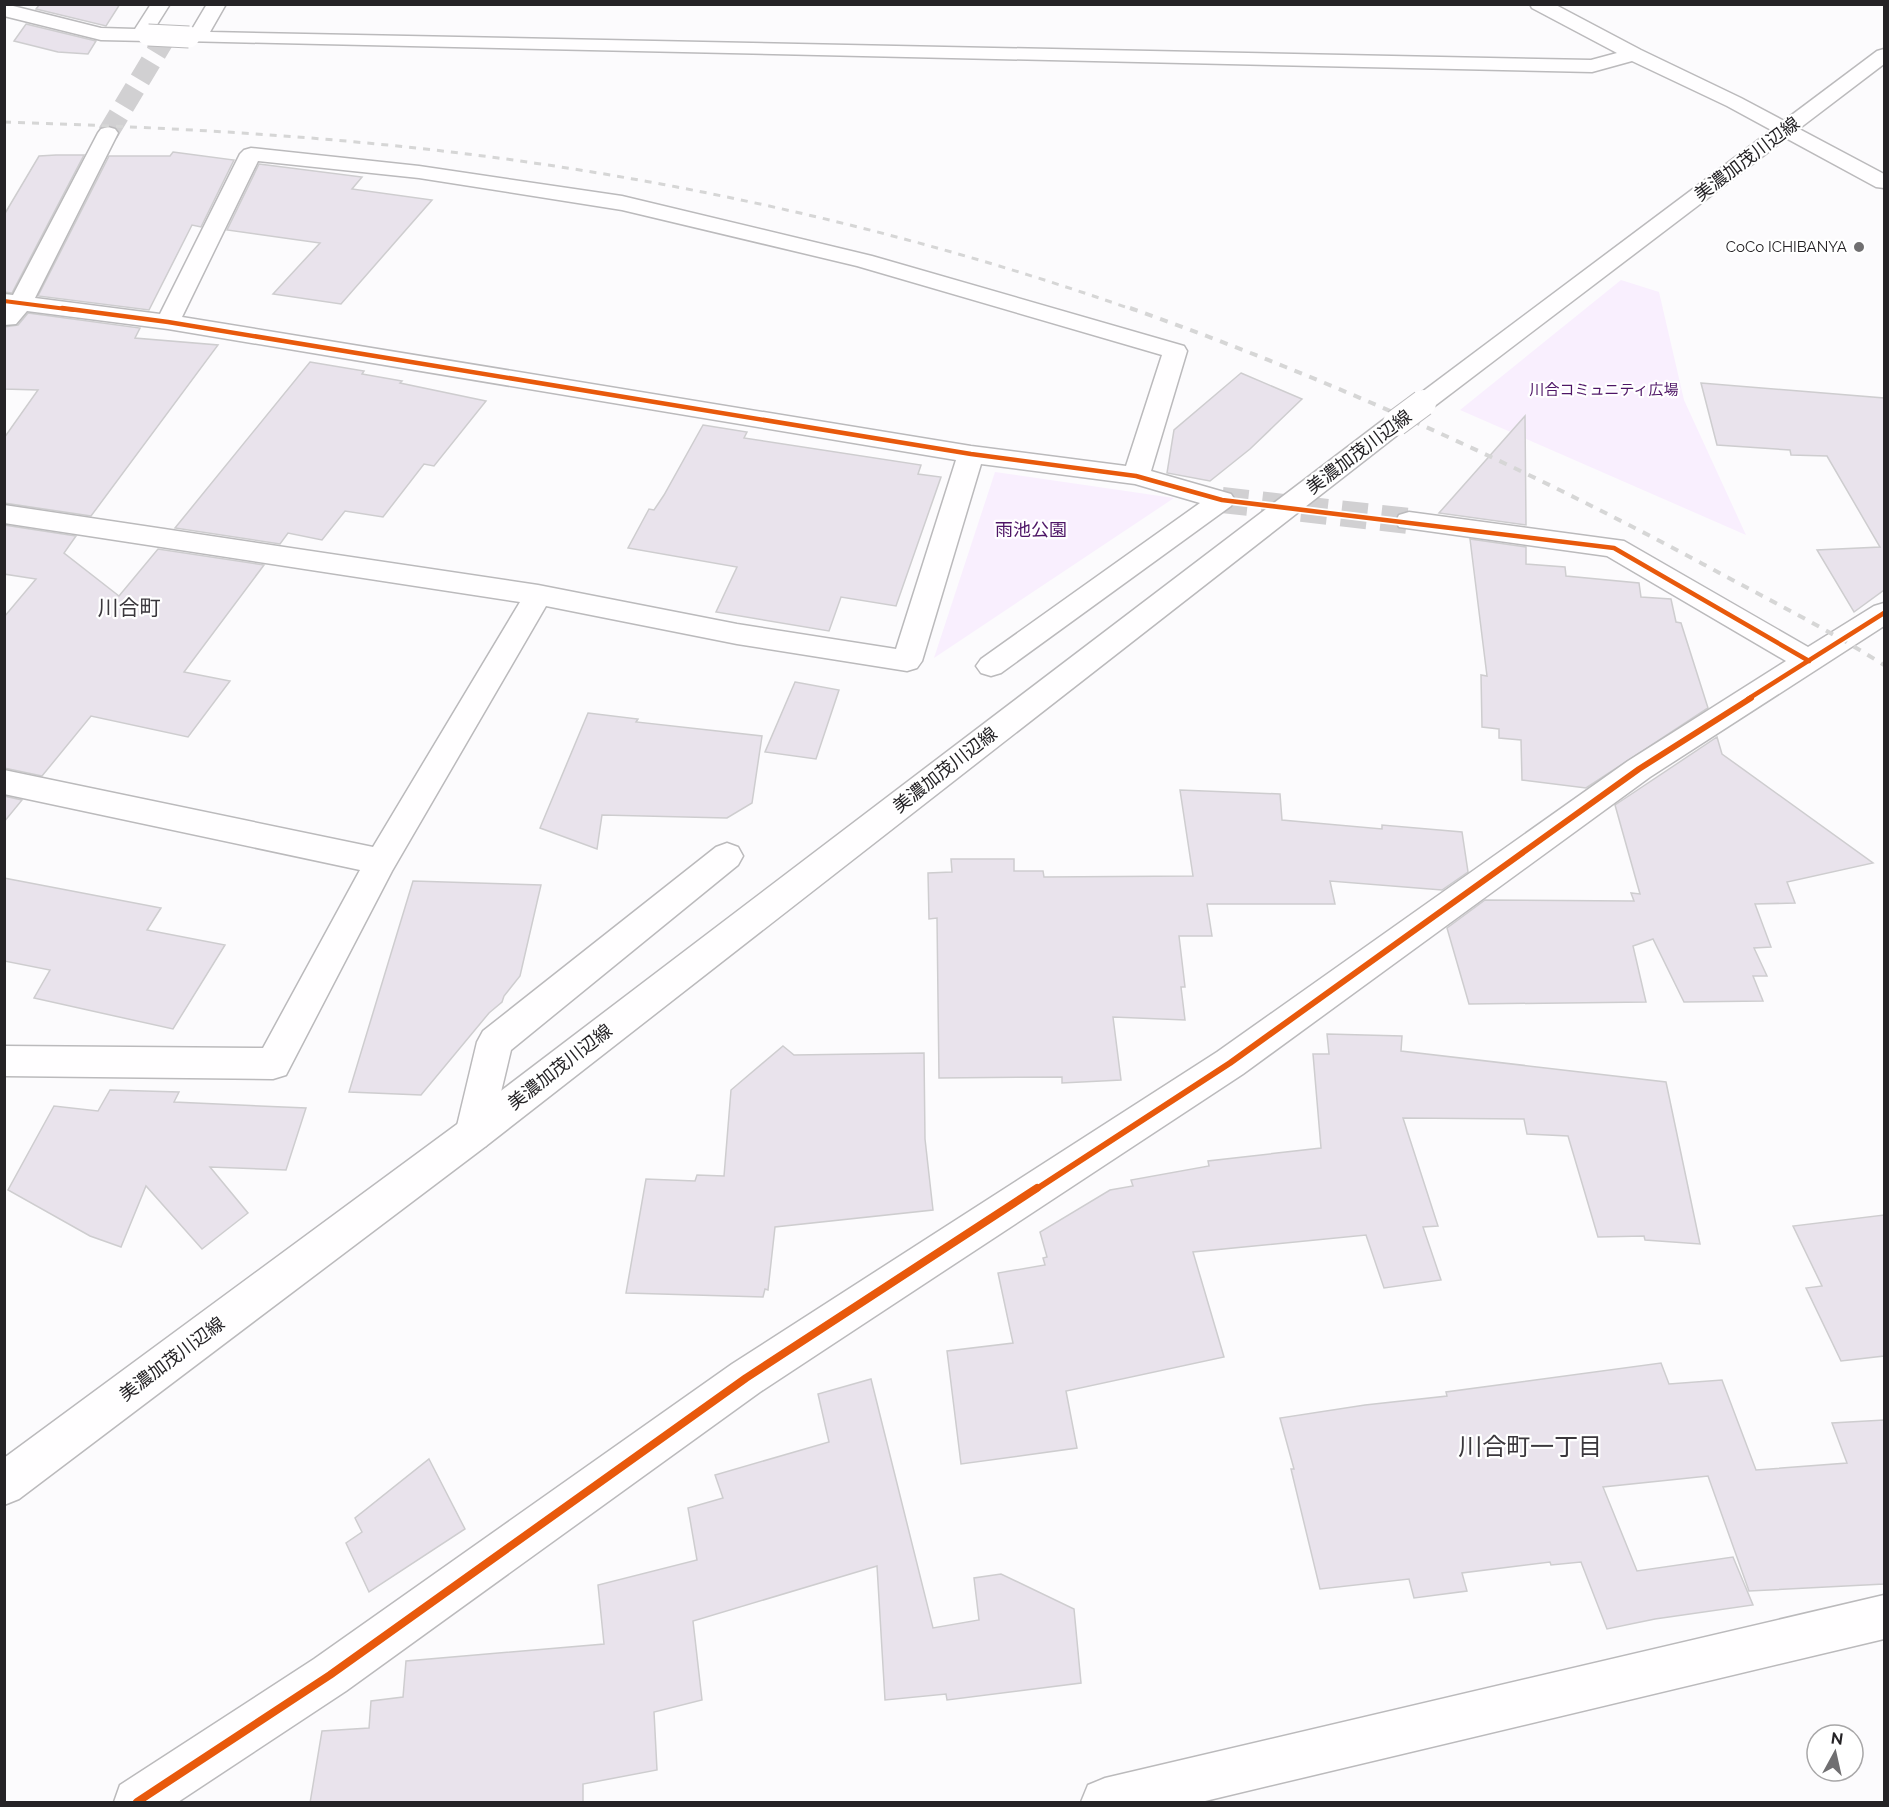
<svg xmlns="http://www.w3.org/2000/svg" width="1889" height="1807" font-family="Raleway,'Noto Sans JP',sans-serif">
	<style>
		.green { fill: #f9effe }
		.building { fill: #e9e3ec; stroke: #cecdcf; stroke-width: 1.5 }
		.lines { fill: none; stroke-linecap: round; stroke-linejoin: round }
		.minor-tunnel-far1 { stroke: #d1d0d2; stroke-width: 21; stroke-dasharray: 21 10; stroke-linecap: butt }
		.minor-tunnel { stroke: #d1d0d2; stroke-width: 26; stroke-dasharray: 26 14; stroke-linecap: butt }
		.minor-casing { stroke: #bbbabc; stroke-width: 3 }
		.major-casing { stroke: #bbbabc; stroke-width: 3 }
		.minor { fill: #fffeff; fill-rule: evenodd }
		.major { fill: #fffeff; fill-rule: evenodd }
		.rail-far1 { stroke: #d6d6d6; stroke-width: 3; stroke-dasharray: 7 7; stroke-linecap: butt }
		.rail { stroke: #d6d6d6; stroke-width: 4; stroke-dasharray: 8 8; stroke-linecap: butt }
		.minor-bridge-casing { stroke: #bbbabc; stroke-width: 23; stroke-linecap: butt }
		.major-bridge-casing { stroke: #bbbabc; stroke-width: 28; stroke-linecap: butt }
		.minor-bridge { stroke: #fffeff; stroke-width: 21 }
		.major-bridge { stroke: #fffeff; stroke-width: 26 }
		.cycleway-far3-casing { stroke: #fff; stroke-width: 6 }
		.cycleway-far2-casing { stroke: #fff; stroke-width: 8 }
		.cycleway-far1-casing { stroke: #fff; stroke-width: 10 }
		.cycleway-casing { stroke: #fff; stroke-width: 11 }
		.cycleway-far3 { stroke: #e8590c; stroke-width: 4 }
		.cycleway-far2 { stroke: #e8590c; stroke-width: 4.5 }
		.cycleway-far1 { stroke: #e8590c; stroke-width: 6 }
		.cycleway { stroke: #e8590c; stroke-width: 8 }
		.poi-dot { fill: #706f71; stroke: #fff; stroke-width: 2 }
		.labels { text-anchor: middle; stroke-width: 4.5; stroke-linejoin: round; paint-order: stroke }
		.far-poi-label { font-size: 15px; fill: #252326; stroke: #fff; text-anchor: end }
		.far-park-label { font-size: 15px; fill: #4e1566; stroke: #fff }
		.street-label { font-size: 18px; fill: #252326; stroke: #fff }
		.park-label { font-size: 18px; fill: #4e1566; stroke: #fff }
		.quarter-label { font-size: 21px; fill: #3a373c; stroke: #fff }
		.near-neighbourhood-label { font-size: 24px; fill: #3a373c; stroke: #fff }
	</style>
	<rect width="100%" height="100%" fill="#fcfbfd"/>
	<!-- green -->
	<g class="green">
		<polygon points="1621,280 1659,292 1684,400 1746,535 1460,410"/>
		<polygon points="995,472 1174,498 934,658"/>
	</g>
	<!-- building -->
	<g class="building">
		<polygon points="40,4 120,4 106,26 36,9"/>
		<polygon points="26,24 96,41 88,54 58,52 14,41"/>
		<polygon points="173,152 234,160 201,227 192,225 149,310 38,296 109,156 170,156"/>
		<polygon points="56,155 84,155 12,293 4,292 4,215 39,156"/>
		<polygon points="259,164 362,177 352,189 432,200 341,304 273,294 320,243 227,230"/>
		<polygon points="28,313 140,328 135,338 218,345 91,516 4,503 4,438 38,390 4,389 4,327 18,325"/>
		<polygon points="310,362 364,371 362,374 402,381 400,383 486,401 434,466 424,464 383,517 345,511 322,540 288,533 280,544 175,528"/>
		<polygon points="1241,373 1302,399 1250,449 1210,481 1167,473 1174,430"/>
		<polygon points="1701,383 1884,398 1884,590 1854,612 1817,550 1880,547 1827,456 1791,455 1790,450 1717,445"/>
		<polygon points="1525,416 1526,525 1439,513"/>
		<polygon points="703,425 747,432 744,438 921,465 918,474 941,477 896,606 841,597 829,631 716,612 737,567 628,548 649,509 654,510 664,495"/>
		<polygon points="4,525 76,536 64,553 119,596 158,549 264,565 184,672 230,681 188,737 91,716 42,776 4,768 4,617 36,579 4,574"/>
		<polygon points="1470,539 1526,547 1526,564 1565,567 1566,576 1639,583 1641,597 1671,599 1676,622 1681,623 1708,708 1586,788 1522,780 1521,740 1499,738 1499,729 1482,727 1481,675 1487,676"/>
		<polygon points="795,682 839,690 816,759 765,752"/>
		<polygon points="588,713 638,719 636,722 762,736 752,803 727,818 602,815 597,849 540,828"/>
		<polygon points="1717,737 1722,754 1873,863 1787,882 1795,903 1755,904 1771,947 1754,948 1767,976 1753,976 1763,1001 1684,1002 1653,939 1633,946 1646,1002 1469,1004 1447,928 1485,900 1634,901 1631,893 1640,894 1615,805"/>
		<polygon points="1180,790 1280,794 1282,820 1382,829 1382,825 1462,832 1468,872 1442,890 1330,881 1335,904 1207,904 1212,936 1179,936 1185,987 1181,987 1185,1020 1113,1017 1121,1080 1062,1083 1062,1077 939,1078 937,918 929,919 928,873 952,872 951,859 1014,859 1014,871 1043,871 1044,877 1193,876"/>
		<polygon points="4,796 22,800 4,822"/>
		<polygon points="4,878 161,908 147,930 225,945 173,1029 34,998 50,970 4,961"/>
		<polygon points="413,881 541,885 520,976 504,996 502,1002 489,1013 421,1095 349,1092"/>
		<polygon points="1327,1034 1402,1036 1401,1051 1666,1082 1700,1244 1645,1240 1644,1236 1598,1237 1568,1136 1527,1134 1524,1119 1403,1118 1438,1226 1423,1227 1441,1280 1384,1288 1366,1235 1193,1252 1224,1357 1066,1391 1077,1448 961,1464 947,1351 1013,1343 998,1273 1045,1265 1043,1258 1047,1257 1040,1232 1110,1190 1133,1186 1131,1180 1209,1166 1208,1161 1321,1148 1313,1054 1329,1054"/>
		<polygon points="783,1046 794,1055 924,1053 925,1139 933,1210 775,1227 768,1290 765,1289 763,1297 626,1293 646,1179 695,1181 697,1175 724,1176 731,1090"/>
		<polygon points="110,1090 179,1092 174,1102 306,1108 286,1170 210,1167 248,1213 202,1249 146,1186 121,1247 90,1236 8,1190 54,1106 98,1111"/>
		<polygon points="1884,1215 1884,1356 1841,1361 1806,1288 1822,1286 1793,1226"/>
		<polygon points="1661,1363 1669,1384 1722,1380 1756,1470 1847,1463 1832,1423 1884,1420 1884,1584 1749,1591 1708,1476 1603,1487 1637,1571 1733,1557 1753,1605 1655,1619 1607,1629 1581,1562 1551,1565 1550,1562 1462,1573 1467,1591 1414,1598 1409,1579 1320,1589 1291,1469 1294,1469 1280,1418 1365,1405 1447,1396 1446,1392"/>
		<polygon points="871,1379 933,1628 979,1620 974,1578 1001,1574 1074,1609 1081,1683 947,1700 946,1694 885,1700 877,1566 693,1621 702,1700 654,1712 657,1770 583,1784 583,1803 310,1803 322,1731 369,1728 371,1701 403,1697 406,1661 604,1644 598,1585 697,1560 688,1508 723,1498 715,1475 829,1442 818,1394"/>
		<polygon points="429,1459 465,1529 369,1592 346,1543 362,1532 355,1518"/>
	</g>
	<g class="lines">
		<!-- minor-tunnel-far1 -->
		<polyline class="minor-tunnel-far1" points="108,133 171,28"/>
		<!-- minor-tunnel -->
		<polyline class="minor-tunnel" points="1222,500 1409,521"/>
		<defs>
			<g id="minor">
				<polygon points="5,4 101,28 135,29 151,4 170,4 153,31 158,35 155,39 148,41 101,40 4,16"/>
				<polygon points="207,4 226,4 210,32 1591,60 1617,53 1532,8 1530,4 1554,4 1641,50 1741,98 1884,174 1884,188 1876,187 1727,106 1632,61 1592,72 182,41 179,37 182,33 191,31"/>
				<path d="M108,127L115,129L118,133L35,298L160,314L240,154L244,150L251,148L419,166L622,196L872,256L1184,346L1187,351L1151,471L1231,494L1235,500L1231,506L1001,673L991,676L981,673L976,666L981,659L1200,503L1135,484L981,464L922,661L917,668L907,671L737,644L546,606L392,871L286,1075L273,1079L4,1076V1046L263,1048L360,870L4,794V770L373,847L520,602L4,523V505L538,585L737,624L896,649L956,460L168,329L27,311L16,324L4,325V294L13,295L98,133L101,129ZM258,161L419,178L622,210L857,266L1162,355L1126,466L971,446L182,317Z"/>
				<polygon points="1409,512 1624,541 1808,647 1874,606 1884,603 1884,626 1650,777 1243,1074 760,1392 346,1691 178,1802 114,1802 120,1785 314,1659 732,1364 1217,1052 1628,761 1786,661 1607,556 1399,527 1396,521 1399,515"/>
				<polygon points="727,843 738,847 743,856 738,865 511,1050 491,1134 486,1146 473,1150 460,1146 455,1134 477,1042 483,1031 716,847"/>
				<polygon points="1884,1595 1884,1639 1201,1802 1081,1802 1088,1785 1105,1778"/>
			</g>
			<g id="major">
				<polygon points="1884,49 1884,64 1432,408 1423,411 1414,408 1410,403 1414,398 1877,51"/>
				<polygon points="1396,415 1405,417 1409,423 1405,429 486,1146 19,1499 4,1505 4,1458 460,1122 1387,417"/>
			</g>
		</defs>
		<!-- minor casing -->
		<use href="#minor" class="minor-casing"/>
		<!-- major casing -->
		<use href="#major" class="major-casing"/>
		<!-- minor -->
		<use href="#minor" class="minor"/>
		<!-- major -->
		<use href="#major" class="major"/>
		<!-- rail-far1 -->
		<path class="rail-far1" d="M4,122C122,126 239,131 356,142C621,166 884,222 1134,310"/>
		<!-- rail -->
		<path class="rail" d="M1130,308C1331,379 1526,468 1714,570C1771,601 1829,630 1884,665"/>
		<defs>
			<polyline id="minor-bridge" points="148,35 189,37"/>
			<polyline id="major-bridge" points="1396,423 1423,403"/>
		</defs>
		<!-- minor-bridge casing -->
		<use href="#minor-bridge" class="minor-bridge-casing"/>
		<!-- major-bridge casing -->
		<use href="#major-bridge" class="major-bridge-casing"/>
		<!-- minor-bridge -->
		<use href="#minor-bridge" class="minor-bridge"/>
		<!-- major-bridge -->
		<use href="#major-bridge" class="major-bridge"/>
		<defs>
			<polyline id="cycleway-far3" points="4,301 74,310"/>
			<g id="cycleway-far2">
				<polyline points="62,308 168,322 971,454 1136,476 1222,500 1614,548 1809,661"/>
				<polyline points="1748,699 1884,613"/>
			</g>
			<polyline id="cycleway-far1" points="1035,1190 1230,1063 1639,769 1751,698"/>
			<polyline id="cycleway" points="137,1802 330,1675 746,1378 1037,1188"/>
		</defs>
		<!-- cycleway-far3 casing -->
		<use href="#cycleway-far3" class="cycleway-far3-casing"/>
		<!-- cycleway-far2 casing -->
		<use href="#cycleway-far2" class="cycleway-far2-casing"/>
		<!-- cycleway-far1 casing -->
		<use href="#cycleway-far1" class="cycleway-far1-casing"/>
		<!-- cycleway casing -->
		<use href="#cycleway" class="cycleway-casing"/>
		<!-- cycleway-far3 -->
		<use href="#cycleway-far3" class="cycleway-far3"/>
		<!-- cycleway-far2 -->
		<use href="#cycleway-far2" class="cycleway-far2"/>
		<!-- cycleway-far1 -->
		<use href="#cycleway-far1" class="cycleway-far1"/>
		<!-- cycleway -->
		<use href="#cycleway" class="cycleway"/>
	</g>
	<!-- markers -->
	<circle class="poi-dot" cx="1859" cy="247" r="6"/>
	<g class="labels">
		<!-- far-poi labels -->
		<g class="far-poi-label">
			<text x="1847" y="252">CoCo ICHIBANYA</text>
		</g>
		<!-- far-park labels -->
		<g class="far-park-label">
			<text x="1604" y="395">川合コミュニティ広場</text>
		</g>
		<!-- street labels -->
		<g class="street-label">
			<text transform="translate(1747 159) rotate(-37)" y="6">美濃加茂川辺線</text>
			<text transform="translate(1359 452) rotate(-37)" y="6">美濃加茂川辺線</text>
			<text transform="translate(945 770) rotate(-38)" y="6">美濃加茂川辺線</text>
			<text transform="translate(560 1067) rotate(-38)" y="6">美濃加茂川辺線</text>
			<text transform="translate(172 1359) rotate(-37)" y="6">美濃加茂川辺線</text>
		</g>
		<!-- park labels -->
		<g class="park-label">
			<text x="1031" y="536">雨池公園</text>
		</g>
		<!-- quarter labels -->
		<g class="quarter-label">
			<text x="129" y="615">川合町</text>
		</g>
		<!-- near-neighbourhood labels -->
		<g class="near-neighbourhood-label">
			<text x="1530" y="1455">川合町一丁目</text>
		</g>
	</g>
	<!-- border -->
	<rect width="1889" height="1807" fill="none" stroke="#252326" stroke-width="12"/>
	<!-- north arrow -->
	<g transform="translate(1835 1753) rotate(8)"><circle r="28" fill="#ffffff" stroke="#a8a7a8" stroke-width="1.5"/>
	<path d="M0-4.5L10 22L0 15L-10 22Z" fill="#706f71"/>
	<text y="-9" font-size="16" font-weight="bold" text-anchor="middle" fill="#252326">N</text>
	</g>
</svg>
